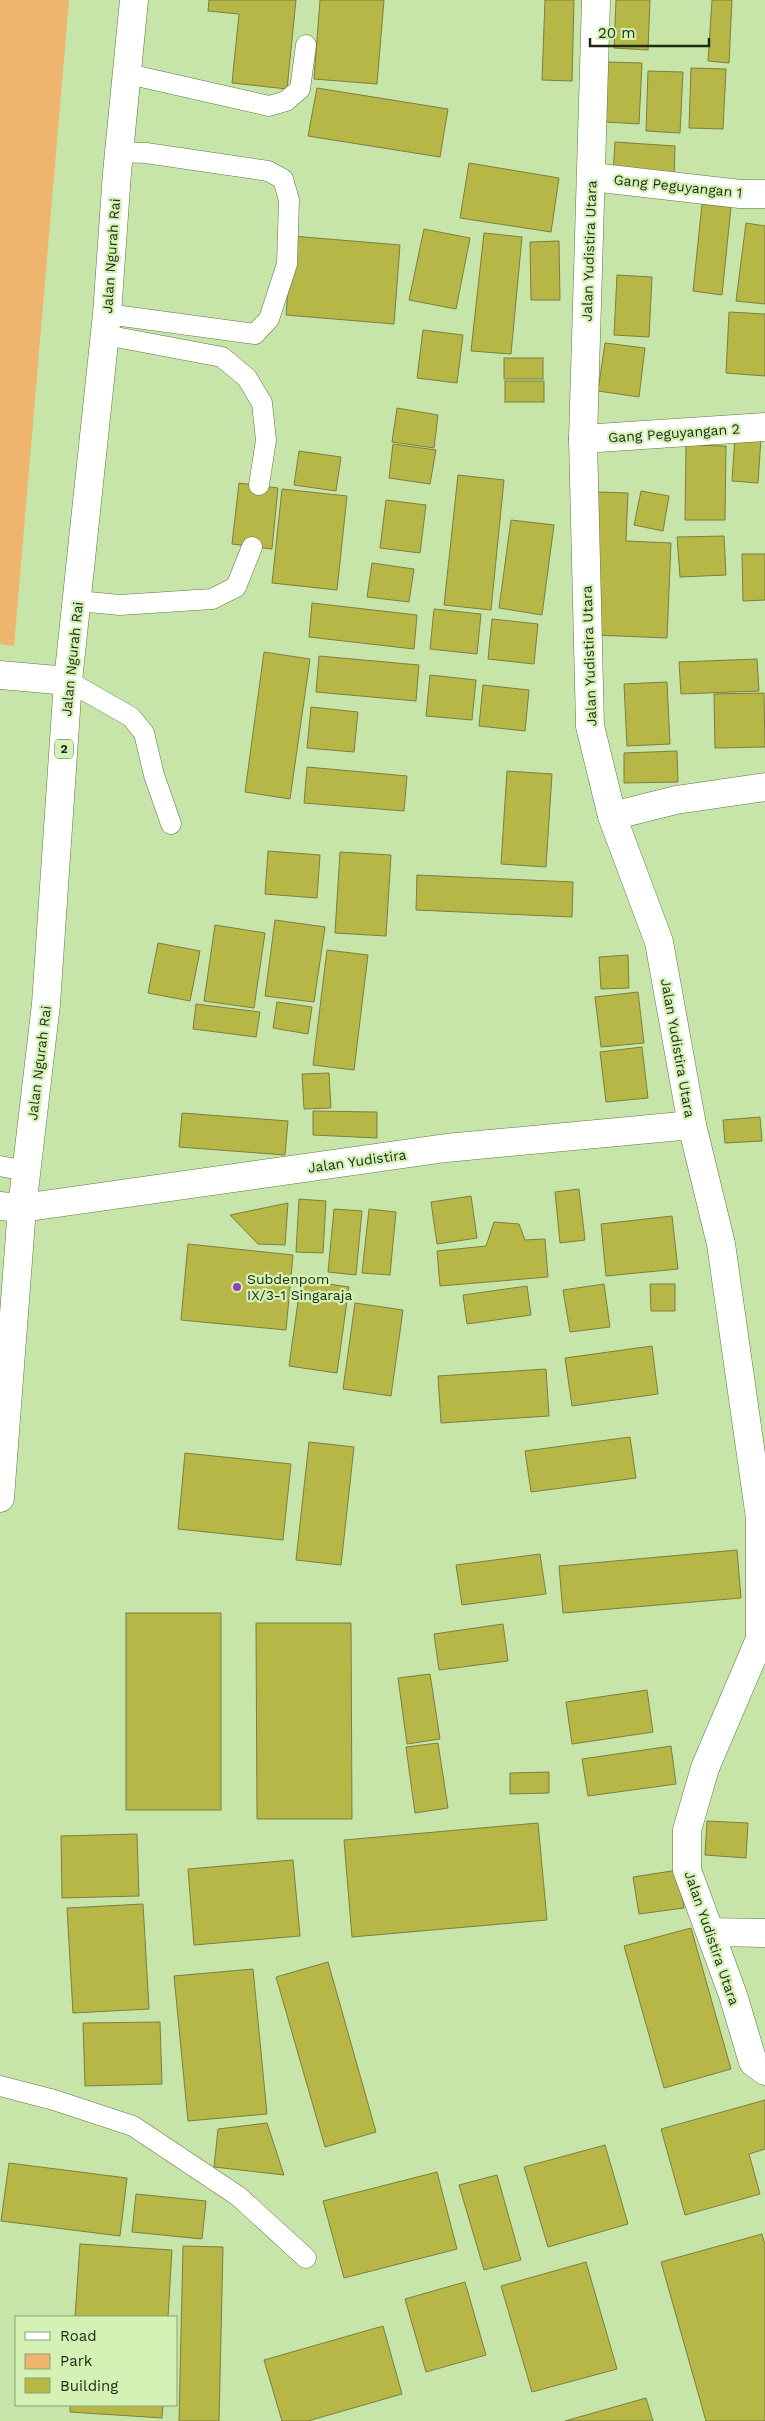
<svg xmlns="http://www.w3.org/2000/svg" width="765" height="2421" font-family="'Work Sans',sans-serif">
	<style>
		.park { fill: #efb46d }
		.building { fill: #b6b747; stroke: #7d7e3e }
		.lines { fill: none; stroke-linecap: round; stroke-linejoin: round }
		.lane-casing { stroke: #5d7740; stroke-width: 21 }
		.street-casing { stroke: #5d7740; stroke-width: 29 }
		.highway-casing { stroke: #5d7740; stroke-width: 29 }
		.lane { stroke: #fff; stroke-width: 20 }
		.street { stroke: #fff; stroke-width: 28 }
		.highway { stroke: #fff; stroke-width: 28 }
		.poi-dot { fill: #8a43b6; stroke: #d4f2b6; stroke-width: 2 }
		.labels { text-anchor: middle; stroke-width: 4.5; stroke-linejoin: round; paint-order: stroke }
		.shield { fill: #d4f2b6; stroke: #564; stroke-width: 1 }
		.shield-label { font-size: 12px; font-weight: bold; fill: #1f2a13 }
		.street-label { font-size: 14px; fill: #1f2a13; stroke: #d4f2b6 }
		.poi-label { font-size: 14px; fill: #1f2a13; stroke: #d4f2b6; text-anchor: start }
	</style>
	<rect width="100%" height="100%" fill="#c7e5a9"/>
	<!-- park -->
	<polygon class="park" points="0,0 69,0 14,646 0,644"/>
	<!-- building -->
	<g class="building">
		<polygon points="209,0 296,0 287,89 232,83 239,14 208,11"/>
		<polygon points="320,0 384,0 377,84 314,79"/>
		<polygon points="545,0 574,0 572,81 542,80"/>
		<polygon points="616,0 650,0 648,50 614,48"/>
		<polygon points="712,0 732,0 729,63 708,61"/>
		<polygon points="607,62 642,63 639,124 605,122"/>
		<polygon points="691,68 726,69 723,129 689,128"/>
		<polygon points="648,71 683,72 680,133 646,131"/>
		<polygon points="317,88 448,109 440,157 308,136"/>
		<polygon points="615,142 675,146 674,180 613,175"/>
		<polygon points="469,163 559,178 551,232 460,218"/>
		<polygon points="702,204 731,207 722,295 693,291"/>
		<polygon points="746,223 765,226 765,304 736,301"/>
		<polygon points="424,229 470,238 456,309 409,300"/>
		<polygon points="484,233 522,237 511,354 471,351"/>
		<polygon points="292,236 400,245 394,324 286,315"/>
		<polygon points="559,241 560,300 531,300 530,242"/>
		<polygon points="617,275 652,277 649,337 614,335"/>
		<polygon points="729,312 765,314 765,376 726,373"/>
		<polygon points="423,330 463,335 457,383 417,378"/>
		<polygon points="605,343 645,348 639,397 598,391"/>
		<rect x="504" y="358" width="39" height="21"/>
		<rect x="505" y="381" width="39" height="21"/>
		<polygon points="397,408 438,415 434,448 392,442"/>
		<polygon points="735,436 761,438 758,483 732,481"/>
		<polygon points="393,444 436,450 430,484 389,478"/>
		<polygon points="686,445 726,446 725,520 685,520"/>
		<polygon points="299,451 341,457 336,491 294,485"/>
		<polygon points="458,475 504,480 491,610 444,605"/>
		<polygon points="239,483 278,488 272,549 232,544"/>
		<polygon points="282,489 347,496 337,590 272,583"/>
		<polygon points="641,491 669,496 663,531 634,525"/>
		<polygon points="598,492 628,493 626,541 671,543 667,638 594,635"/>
		<polygon points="386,500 426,505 420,553 380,548"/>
		<polygon points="511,520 554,525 542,615 499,608"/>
		<polygon points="724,536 726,575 680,577 677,537"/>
		<polygon points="742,554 765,554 765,600 743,601"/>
		<polygon points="372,563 414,569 409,602 367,597"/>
		<polygon points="312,603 417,615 414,649 309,637"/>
		<polygon points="434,609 481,614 477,654 430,649"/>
		<polygon points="492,619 538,624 534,664 488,659"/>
		<polygon points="264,652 310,659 290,799 245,792"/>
		<polygon points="319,656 419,665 416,701 316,692"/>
		<polygon points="757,659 759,691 681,694 679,662"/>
		<polygon points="430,675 476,680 472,720 426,716"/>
		<polygon points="667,682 670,744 627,746 624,684"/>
		<polygon points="483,685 529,690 525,731 479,726"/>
		<polygon points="764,693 765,747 715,748 714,694"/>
		<polygon points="311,707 358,712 354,752 307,748"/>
		<polygon points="677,751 678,782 624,783 624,753"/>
		<polygon points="307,767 407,776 404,811 304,803"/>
		<polygon points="507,771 552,774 546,867 501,864"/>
		<polygon points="268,851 320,855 317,898 265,894"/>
		<polygon points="340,852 391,855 386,936 335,933"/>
		<polygon points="417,875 573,882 572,917 416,910"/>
		<polygon points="275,920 325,927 314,1002 265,996"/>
		<polygon points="215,925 265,933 254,1008 204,1001"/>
		<polygon points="158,943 200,951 190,1001 148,993"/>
		<polygon points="327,950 368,955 354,1070 313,1065"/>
		<polygon points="628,955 629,988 601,989 599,957"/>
		<polygon points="638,992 644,1043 601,1047 595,997"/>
		<polygon points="277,1002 312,1007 308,1034 273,1028"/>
		<polygon points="196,1004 260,1012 256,1037 193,1029"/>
		<polygon points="642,1047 648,1098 606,1102 600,1052"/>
		<polygon points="329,1073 331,1108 304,1109 302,1074"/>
		<polygon points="313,1111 377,1112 377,1138 313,1135"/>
		<polygon points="182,1113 288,1121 285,1155 179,1147"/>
		<polygon points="760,1117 762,1141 725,1143 723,1120"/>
		<polygon points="579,1189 585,1240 560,1243 555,1192"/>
		<polygon points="471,1196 477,1238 437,1244 431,1202"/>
		<polygon points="299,1199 326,1201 323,1253 296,1252"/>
		<polygon points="288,1203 285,1245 258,1244 230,1215"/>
		<polygon points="334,1209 362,1211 356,1275 328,1272"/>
		<polygon points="369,1209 396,1212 390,1275 362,1273"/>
		<polygon points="672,1216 678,1269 606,1276 601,1224"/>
		<polygon points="494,1222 519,1224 525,1240 545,1239 548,1277 440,1286 437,1251 486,1246"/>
		<polygon points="188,1244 293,1255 286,1330 181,1320"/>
		<polygon points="301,1280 349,1287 337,1373 289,1366"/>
		<polygon points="604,1284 610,1327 570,1332 563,1290"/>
		<polygon points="650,1284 675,1284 675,1311 651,1311"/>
		<polygon points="527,1286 531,1315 467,1324 463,1295"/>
		<polygon points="355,1303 403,1310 391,1396 343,1389"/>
		<polygon points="652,1346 658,1394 572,1406 565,1358"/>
		<polygon points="546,1369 549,1416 441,1423 438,1376"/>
		<polygon points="630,1437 636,1478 531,1492 525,1451"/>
		<polygon points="309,1442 354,1447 341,1565 296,1560"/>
		<polygon points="185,1453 291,1464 283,1540 178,1529"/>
		<polygon points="737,1550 741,1598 563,1613 559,1566"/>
		<polygon points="540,1554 546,1594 462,1605 456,1565"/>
		<rect x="126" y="1613" width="95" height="197"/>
		<polygon points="256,1623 351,1623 352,1819 257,1819"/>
		<polygon points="503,1624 508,1661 439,1670 434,1634"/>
		<polygon points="430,1674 440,1739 407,1744 398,1678"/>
		<polygon points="647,1690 653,1732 572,1744 566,1702"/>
		<polygon points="438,1743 448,1808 415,1813 406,1747"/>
		<polygon points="671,1746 676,1784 588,1796 582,1759"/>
		<polygon points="549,1772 549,1793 510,1794 510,1773"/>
		<polygon points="707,1821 748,1823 746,1858 705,1855"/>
		<polygon points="538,1823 547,1920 352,1937 344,1840"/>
		<polygon points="137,1834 139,1896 62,1898 61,1836"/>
		<polygon points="293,1860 300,1936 194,1945 188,1869"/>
		<polygon points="678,1870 684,1908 639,1914 633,1877"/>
		<polygon points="143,1904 149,2009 73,2013 67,1908"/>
		<polygon points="691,1928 731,2069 664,2088 624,1946"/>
		<polygon points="328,1962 376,2132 325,2147 276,1977"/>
		<polygon points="253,1969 267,2114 188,2121 174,1976"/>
		<polygon points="160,2022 162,2084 85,2086 83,2023"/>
		<polygon points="765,2100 765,2149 749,2154 760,2194 685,2215 661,2129"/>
		<polygon points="267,2123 284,2175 214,2167 218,2129"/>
		<polygon points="605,2145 628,2224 548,2247 524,2167"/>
		<polygon points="9,2163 127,2178 120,2236 1,2221"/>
		<polygon points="437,2172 457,2249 344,2278 323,2201"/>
		<polygon points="497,2175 521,2260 484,2270 459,2185"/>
		<polygon points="136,2194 206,2201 202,2239 132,2232"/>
		<polygon points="762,2234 765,2245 765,2421 706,2421 661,2262"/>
		<polygon points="80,2244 172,2250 168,2317 75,2317"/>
		<polygon points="183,2246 223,2247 219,2421 179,2421"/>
		<polygon points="586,2262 617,2369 532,2392 501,2286"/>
		<polygon points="465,2282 486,2355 426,2372 405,2299"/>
		<polygon points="383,2326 402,2394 308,2421 282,2421 264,2360"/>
		<polygon points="646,2398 653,2421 565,2421"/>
		<polygon points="70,2405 163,2405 162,2418 70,2412"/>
	</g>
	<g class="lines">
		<defs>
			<g id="lane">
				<polyline points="128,74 269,106 286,101 300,89 306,45"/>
				<polyline points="107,314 255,334 269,319 287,264 289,200 283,179 268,171 146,153 120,152"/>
				<polyline points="105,335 222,357 247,378 262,403 266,440 259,485"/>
				<polyline points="78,601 120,605 212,599 236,587 252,547"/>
				<polyline points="68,681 131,717 144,733 154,775 171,824"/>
				<polyline points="0,1166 26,1171"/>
				<polyline points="0,2086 54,2100 133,2126 238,2196 306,2258"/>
			</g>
			<g id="street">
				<polyline points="596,0 583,439 590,726 612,816 659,942 692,1125 721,1244 760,1518 760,1639 705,1768 687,1830 687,1870 733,1995 753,2062 765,2071"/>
				<polyline points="592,177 740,194 765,194"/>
				<polyline points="583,439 765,427"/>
				<polyline points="0,675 68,681"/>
				<polyline points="612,816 676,800 765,787"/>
				<polyline points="0,1206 22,1208 446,1148 692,1125"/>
				<polyline points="711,1932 765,1933"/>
			</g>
			<polyline id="highway" points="0,1498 22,1208 46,1004 68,681 107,314 117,173 134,0"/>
		</defs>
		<!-- lane casing -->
		<use href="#lane" class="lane-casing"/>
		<!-- street casing -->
		<use href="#street" class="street-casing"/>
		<!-- highway casing -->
		<use href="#highway" class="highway-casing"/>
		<!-- lane -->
		<use href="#lane" class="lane"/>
		<!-- street -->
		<use href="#street" class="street"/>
		<!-- highway -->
		<use href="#highway" class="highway"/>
	</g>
	<!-- markers -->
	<circle class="poi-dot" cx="237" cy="1287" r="5"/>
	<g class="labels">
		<!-- shield labels -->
		<rect class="shield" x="55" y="739.5" width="18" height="19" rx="4"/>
		<g class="shield-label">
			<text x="64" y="753">2</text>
		</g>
		<!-- street labels -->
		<g class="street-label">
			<text transform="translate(678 186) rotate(6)" y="5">Gang Peguyangan 1</text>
			<text transform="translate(589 251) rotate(-88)" y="5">Jalan Yudistira Utara</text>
			<text transform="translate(111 256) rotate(-86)" y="5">Jalan Ngurah Rai</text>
			<text transform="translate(674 433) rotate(-4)" y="5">Gang Peguyangan 2</text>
			<text transform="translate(589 656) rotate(-92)" y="5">Jalan Yudistira Utara</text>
			<text transform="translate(72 659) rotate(-84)" y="5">Jalan Ngurah Rai</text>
			<text transform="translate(678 1048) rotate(80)" y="5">Jalan Yudistira Utara</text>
			<text transform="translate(39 1063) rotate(-83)" y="5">Jalan Ngurah Rai</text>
			<text transform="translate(357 1161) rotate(-8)" y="5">Jalan Yudistira</text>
			<text transform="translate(712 1938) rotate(71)" y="5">Jalan Yudistira Utara</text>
		</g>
		<!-- poi labels -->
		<g class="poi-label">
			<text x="247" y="1284">Subdenpom<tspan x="247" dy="16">IX/3-1 Singaraja</tspan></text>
		</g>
	</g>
	<!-- legend -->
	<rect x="15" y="2316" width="162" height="90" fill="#d4f2b6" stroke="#8ca275"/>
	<rect x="25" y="2332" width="25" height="8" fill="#ffffff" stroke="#8ca275"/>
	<text x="60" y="2341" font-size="15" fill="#1f2a13">Road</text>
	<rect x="25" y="2354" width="25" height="15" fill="#efb46d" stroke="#8ca275"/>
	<text x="60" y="2366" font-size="15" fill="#1f2a13">Park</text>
	<rect x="25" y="2378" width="25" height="15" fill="#b6b747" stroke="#8ca275"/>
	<text x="60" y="2391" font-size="15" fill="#1f2a13">Building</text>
	<!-- scale -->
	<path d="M590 38v8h119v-8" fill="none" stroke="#1f2a13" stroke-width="2.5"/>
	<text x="598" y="38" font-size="15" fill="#1f2a13" stroke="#d4f2b6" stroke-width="4" paint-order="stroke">20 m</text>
</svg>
